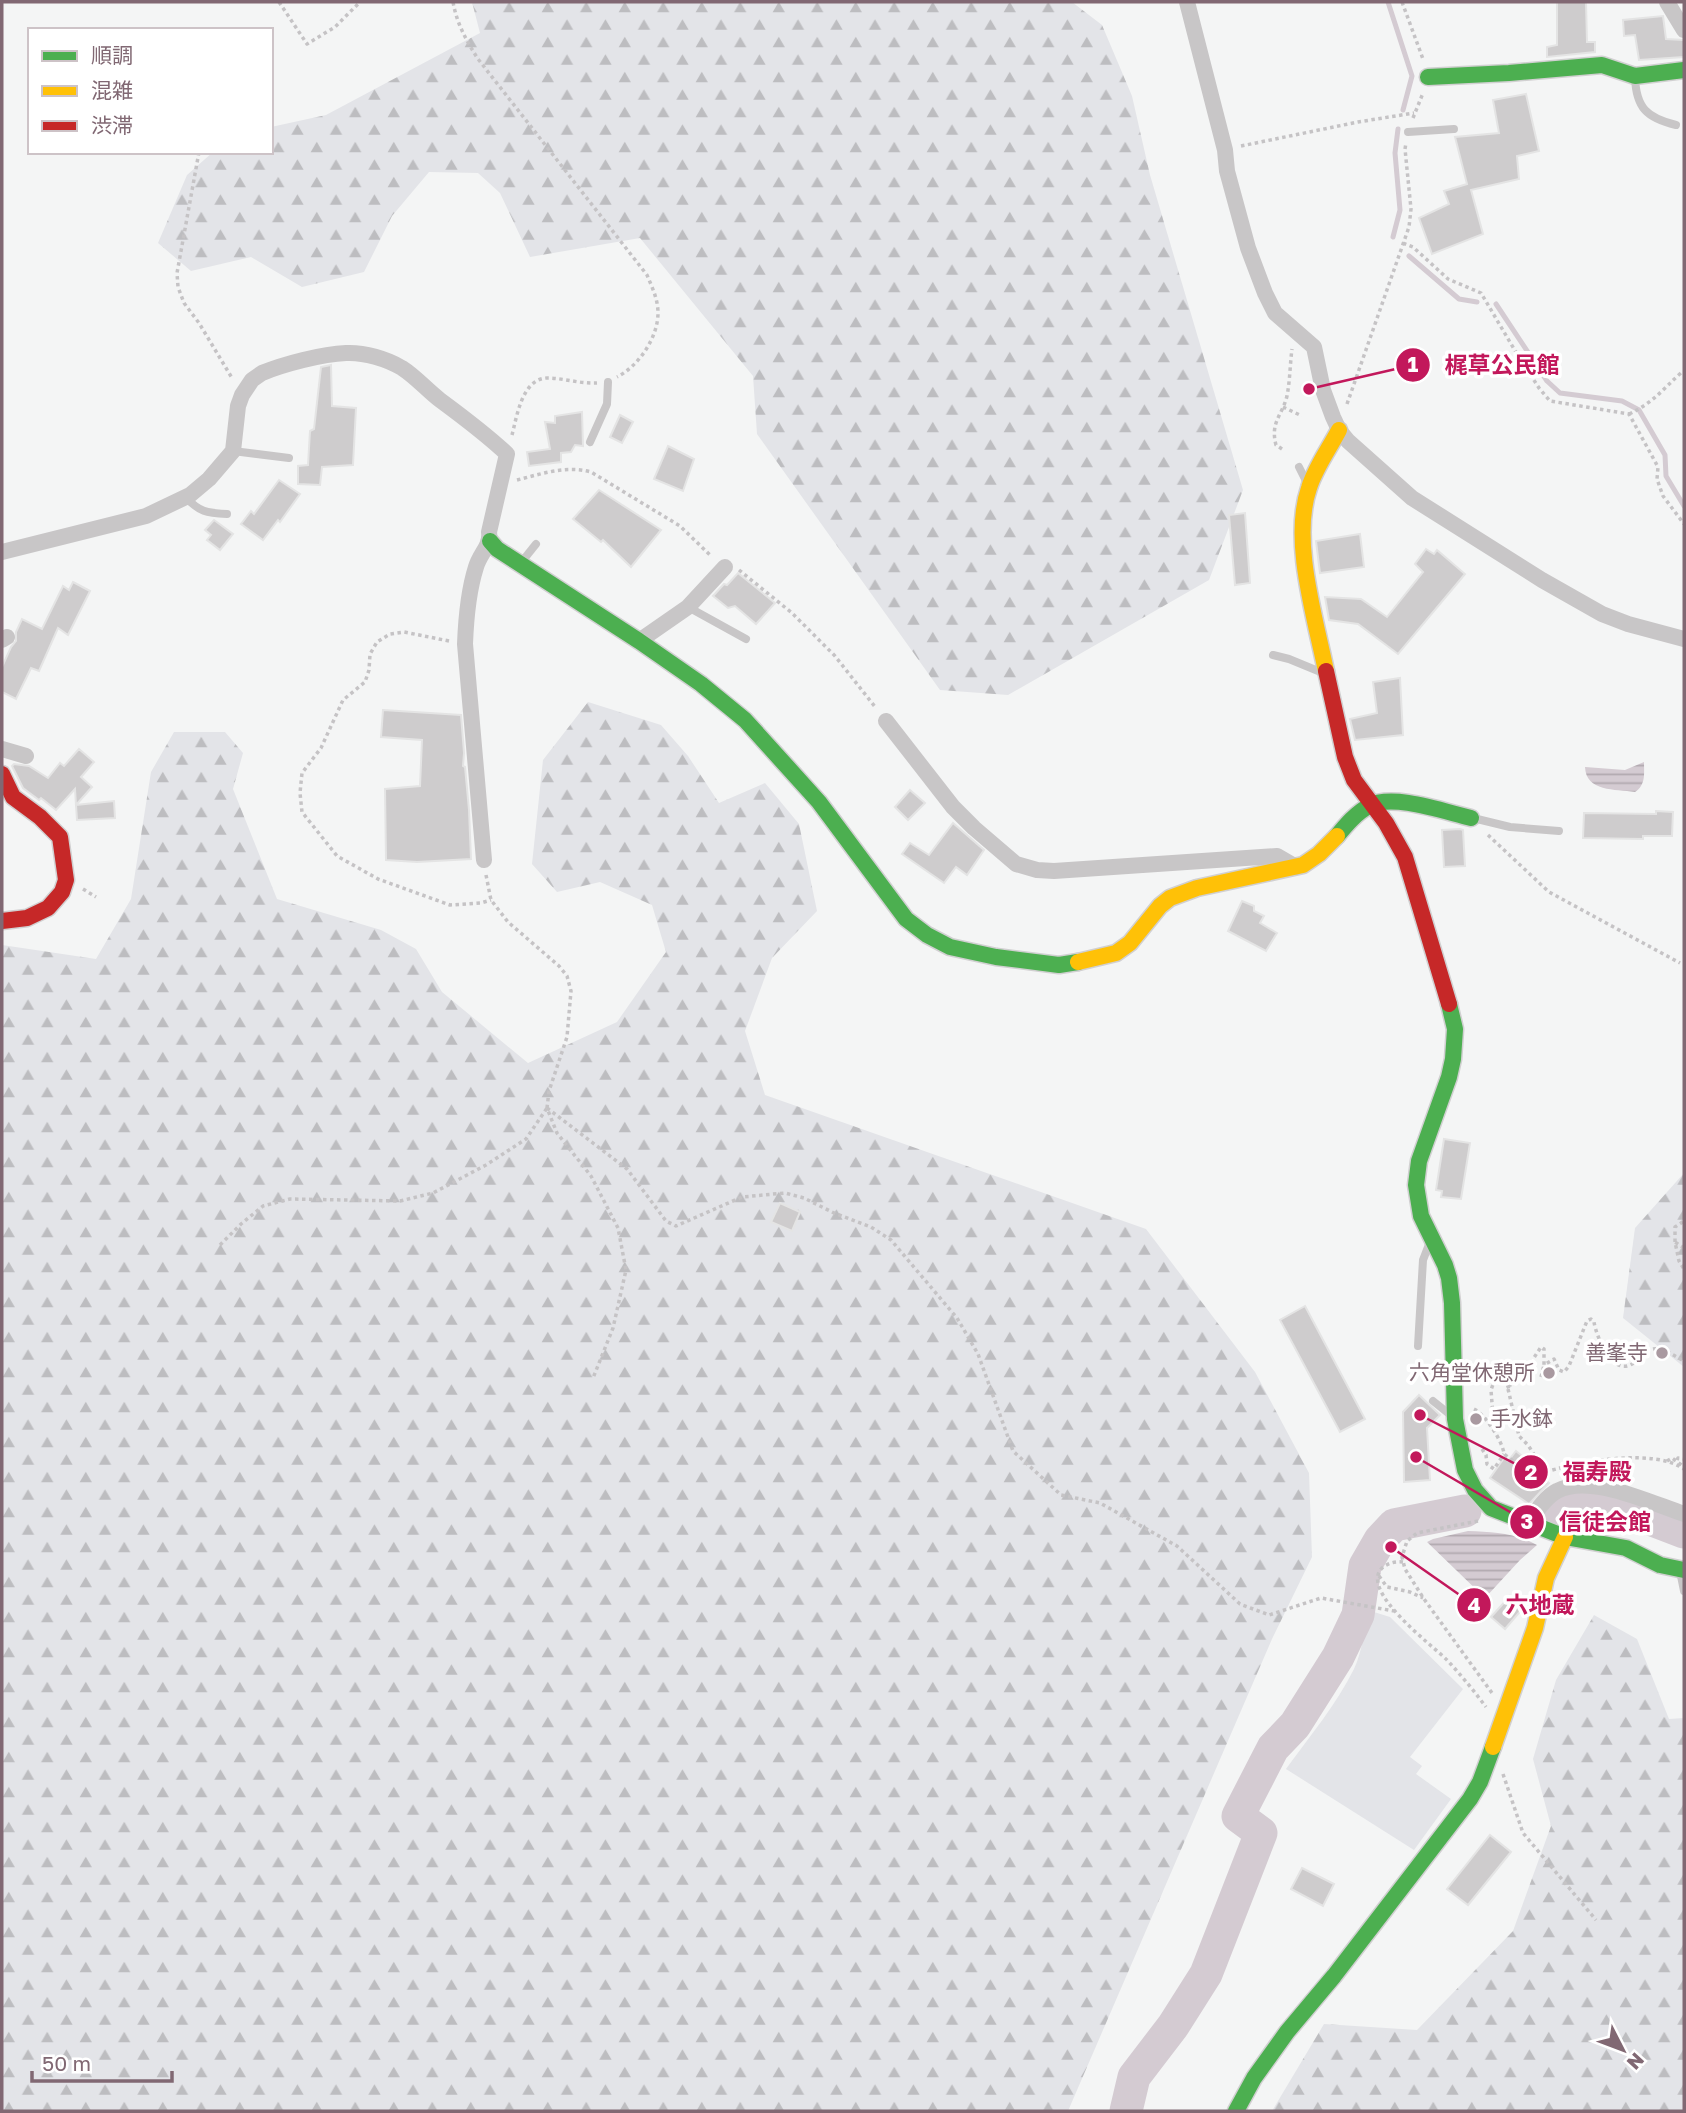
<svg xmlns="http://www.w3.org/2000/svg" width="1686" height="2113" font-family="'Golos Text','Noto Sans JP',sans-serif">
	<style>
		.green { fill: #e3e4e8 }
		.forest { fill: url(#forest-firs) }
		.water { fill: url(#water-rules) }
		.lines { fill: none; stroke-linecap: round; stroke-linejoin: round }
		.stream { stroke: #d4cbd2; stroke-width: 5 }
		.river { stroke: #d4cbd2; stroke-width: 33 }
		.building { fill: #cecccd; stroke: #e4e4e4; stroke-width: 2 }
		.fast-casing { stroke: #d1d0d1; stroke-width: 19 }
		.slow-casing { stroke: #d1d0d1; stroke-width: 19 }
		.jam-casing { stroke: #d1d0d1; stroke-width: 19 }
		.path { stroke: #c5c3c5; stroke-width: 3.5; stroke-dasharray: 3.5 3.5; stroke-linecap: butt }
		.lane { stroke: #c8c6c7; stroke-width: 8 }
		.street { stroke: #c8c6c7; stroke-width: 16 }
		.fast { stroke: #4caf50; stroke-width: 16 }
		.slow { stroke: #ffc107; stroke-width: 16 }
		.jam { stroke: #c62828; stroke-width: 16 }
		.poi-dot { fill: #a999a0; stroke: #fff; stroke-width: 2.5 }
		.labels { text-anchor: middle; stroke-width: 7; stroke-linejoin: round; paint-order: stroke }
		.poi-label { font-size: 21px; fill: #816873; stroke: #fff; text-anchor: end }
		.leader { fill: none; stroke: #c2185b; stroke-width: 2.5 }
		.callout-dot { fill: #c2185b; stroke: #fff; stroke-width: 2.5 }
		.mark-label { font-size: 21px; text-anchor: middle; font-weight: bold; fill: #fff }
		.callout-label { font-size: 23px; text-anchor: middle; font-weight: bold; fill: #c2185b; stroke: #fff; stroke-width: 7; stroke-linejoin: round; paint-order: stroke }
	</style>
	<defs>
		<pattern id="forest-firs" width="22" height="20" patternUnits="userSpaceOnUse" patternTransform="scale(1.75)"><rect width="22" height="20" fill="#e3e4e8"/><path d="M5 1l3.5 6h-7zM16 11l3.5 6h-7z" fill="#bdbdc0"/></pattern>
		<pattern id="water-rules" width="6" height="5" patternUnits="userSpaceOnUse" patternTransform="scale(1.75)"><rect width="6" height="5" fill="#d4cbd2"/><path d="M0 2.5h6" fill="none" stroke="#b1a9af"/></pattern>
	</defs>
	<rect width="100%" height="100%" fill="#f4f5f5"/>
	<!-- green -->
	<path class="green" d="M1374,1612L1390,1617L1463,1689L1410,1757L1422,1766L1416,1774L1451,1799L1414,1850L1286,1769C1310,1736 1336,1705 1354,1669C1363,1651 1362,1630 1374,1612Z"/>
	<!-- forest -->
	<g class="forest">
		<polygon points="472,2 1072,2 1102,25 1132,96 1150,175 1243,490 1209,580 1008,695 940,690 757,434 753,376 640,238 530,257 500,193 478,173 429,172 392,216 364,272 302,287 251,257 191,271 158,243 187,175 213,152 271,152 271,127 326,115 480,33"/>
		<polygon points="588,702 661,725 688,756 719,803 765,783 799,824 817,911 772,958 745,1031 765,1095 1146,1229 1255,1372 1309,1473 1312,1557 1272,1639 1068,2111 2,2111 2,945 96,959 131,899 151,772 174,732 225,732 243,753 233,789 277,899 381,930 416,949 442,992 528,1063 617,1022 666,952 652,905 600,882 557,892 532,864 543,760"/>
		<polygon points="1684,1173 1684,1367 1623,1318 1635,1228"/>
		<polygon points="1594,1615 1637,1639 1669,1719 1684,1718 1684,2111 1272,2111 1324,2024 1417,2030 1513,1931 1551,1826 1533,1759 1556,1680"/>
	</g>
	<!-- water -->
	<g class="water">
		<path d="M1644,762C1644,774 1646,785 1635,792C1615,789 1586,792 1585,767L1625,770Z"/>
		<path d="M1468,1531C1493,1532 1515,1533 1537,1545L1520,1560L1485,1598L1427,1542L1433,1539Z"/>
	</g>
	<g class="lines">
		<!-- stream -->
		<g class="stream">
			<polyline points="1388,2 1412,76 1403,110"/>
			<polyline points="1393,237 1400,210 1395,153 1398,129"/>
			<polyline points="1409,256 1459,299 1477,302"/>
			<polyline points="1496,304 1547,381 1560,393 1622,401 1639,410 1665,455 1666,476 1684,506"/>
		</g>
		<!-- river -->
		<g class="river">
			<polyline points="1545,1515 1585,1497 1608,1503 1684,1532"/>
			<polyline points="1126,2111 1134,2077 1173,2026 1206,1974 1261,1833 1238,1816 1273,1748 1295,1725 1338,1657 1358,1615 1365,1566 1380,1540 1394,1525 1465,1511"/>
		</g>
	</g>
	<!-- building -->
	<g class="building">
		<polygon points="1557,2 1586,2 1587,42 1595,42 1595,52 1547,57 1547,47 1557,45"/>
		<polygon points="1663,16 1666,39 1684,40 1684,57 1639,60 1635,35 1624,36 1623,20"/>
		<polygon points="1526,94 1539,151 1517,156 1519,179 1471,190 1483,234 1432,254 1419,218 1449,204 1444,191 1467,184 1455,137 1499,133 1493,100"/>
		<polygon points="331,365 332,406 356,408 353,465 322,467 320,485 298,484 298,466 308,465 310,431 314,429 321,367"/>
		<polygon points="582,412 583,446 575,445 571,452 561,453 561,462 529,466 527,452 550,449 545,422 555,423 555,416"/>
		<polygon points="620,415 633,422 622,443 610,437"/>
		<polygon points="668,446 694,459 683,491 654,479"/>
		<polygon points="279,480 300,494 280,522 278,520 263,540 241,524 251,511 254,514"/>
		<polygon points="599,490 661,530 631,567 603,540 601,542 573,519"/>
		<polygon points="1245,513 1250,583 1235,585 1229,515"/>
		<polygon points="214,520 233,534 220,550 207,540 211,535 205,530"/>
		<polygon points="1360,534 1364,567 1320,573 1316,541"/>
		<polygon points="1426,549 1434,554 1437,550 1465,574 1398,654 1358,624 1329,620 1325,597 1361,599 1387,617 1423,572 1415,564"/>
		<polygon points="738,573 775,603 756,624 735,606 728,608 713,596 724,584 727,585"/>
		<polygon points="73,582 90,591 68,635 58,628 39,671 31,668 16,699 2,692 2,667 11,647 16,641 16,632 22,619 42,629 63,586 69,590"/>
		<polygon points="1400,678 1403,735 1355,740 1350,719 1377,713 1373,682"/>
		<polygon points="383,710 461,715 464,753 463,766 465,767 469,810 471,859 417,862 386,860 385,789 420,786 422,740 381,737"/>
		<polygon points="79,749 94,762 81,777 92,787 76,805 75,789 56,810 41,798 39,800 23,788 12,766 14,764 29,766 48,778 60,763 64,766"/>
		<polygon points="910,790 925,803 908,820 895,807"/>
		<polygon points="114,801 115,818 77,820 76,805"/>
		<polygon points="1656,811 1673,812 1672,836 1643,836 1643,839 1583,838 1584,813 1656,814"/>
		<polygon points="953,823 984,850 967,875 956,867 944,883 902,854 910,843 929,855"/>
		<polygon points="1460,829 1463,830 1465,866 1444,867 1442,830"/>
		<polygon points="1242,901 1254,906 1254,911 1264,916 1260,923 1277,933 1266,951 1228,931"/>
		<polygon points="1444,1139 1470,1143 1461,1199 1441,1197 1442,1191 1436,1190"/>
		<polygon points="780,1203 800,1212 792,1231 771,1222"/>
		<polygon points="1305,1306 1365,1419 1340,1432 1280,1320"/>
		<polygon points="1419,1395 1440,1415 1427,1428 1430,1480 1404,1482 1403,1412"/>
		<polygon points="1516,1451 1538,1469 1536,1472 1549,1483 1529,1504 1490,1478 1504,1458 1508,1461"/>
		<polygon points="1510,1596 1523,1608 1505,1629 1491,1617"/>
		<polygon points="1490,1835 1511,1852 1468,1905 1447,1889"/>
		<polygon points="1302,1868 1334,1884 1323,1906 1291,1889"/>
	</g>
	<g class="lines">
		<defs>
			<g id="fast">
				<polyline points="1428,77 1509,73 1602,65 1635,76 1684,70"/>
				<polyline points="490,541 497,549 639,641 701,684 745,720 819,802 906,919 927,935 950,947 996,957 1059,965 1078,962"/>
				<path d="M1337,836C1346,825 1356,813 1369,806C1393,793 1445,812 1471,818"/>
				<polyline points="1449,1004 1455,1029 1453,1059 1449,1077 1419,1161 1416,1185 1421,1216 1445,1265 1449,1278 1452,1303 1455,1419 1465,1470 1475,1490 1491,1508 1565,1537 1626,1548 1660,1565 1684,1570"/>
				<polyline points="1236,2111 1254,2078 1287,2032 1334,1976 1470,1799 1480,1782 1493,1747"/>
			</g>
			<g id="slow">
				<path d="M1326,671C1315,617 1291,540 1309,488C1315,468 1329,449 1339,430"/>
				<polyline points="1078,962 1116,953 1130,943 1160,906 1170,898 1197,888 1303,865 1319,854 1337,836"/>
				<polyline points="1493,1747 1535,1628 1546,1578 1565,1537"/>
			</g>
			<g id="jam">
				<polyline points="1326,671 1345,757 1354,780 1386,823 1405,857 1449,1004"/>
				<polyline points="2,774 13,797 40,817 60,837 66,880 62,892 48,908 27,918 2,921"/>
			</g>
		</defs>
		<!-- fast casing -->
		<use href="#fast" class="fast-casing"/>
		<!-- slow casing -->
		<use href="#slow" class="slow-casing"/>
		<!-- jam casing -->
		<use href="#jam" class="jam-casing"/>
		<!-- path -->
		<g class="path">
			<polyline points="279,2 307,44 335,27 360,2"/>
			<path d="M453,2C457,24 466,40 478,59L647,275C652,287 658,299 658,313C658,337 639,366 617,377"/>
			<polyline points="1402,2 1423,59"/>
			<polyline points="1413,118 1423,93"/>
			<polyline points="1241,146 1358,122 1414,113"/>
			<polyline points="199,152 177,273 178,287 184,303 199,323 232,378"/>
			<polyline points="1403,243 1413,247 1448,279 1481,293 1517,354 1539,388 1550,401 1629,414 1658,467 1657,479 1663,496 1684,524"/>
			<polyline points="1347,404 1409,227 1411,209 1405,149 1406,143"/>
			<polyline points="1283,407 1302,416"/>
			<path d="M1629,414C1653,403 1663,389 1682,372H1684"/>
			<path d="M512,435C517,416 522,379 547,378C564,378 580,384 597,383"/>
			<path d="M1282,449L1276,445C1270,422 1282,416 1287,396C1290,381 1290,364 1292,349"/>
			<path d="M517,480C541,474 566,465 591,472L680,526L711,556"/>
			<polyline points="739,570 792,613 835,656 876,708"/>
			<polyline points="449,641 404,632 390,634 377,642 370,654 369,670 365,682 343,700 321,748 302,773 300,793 302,812 337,856 378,879 450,905 481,903 491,900"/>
			<polyline points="1488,835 1549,892 1680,963"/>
			<polyline points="486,875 491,900 508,922 559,966 567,976 571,991 567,1037 549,1091 547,1108 557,1133 591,1176 618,1228 626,1270 613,1328 593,1378"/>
			<polyline points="83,889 96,897"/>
			<polyline points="547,1108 627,1169 666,1221 676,1226 742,1197 785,1193 804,1198 834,1213 871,1227 891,1240 957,1318 978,1354 1013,1451 1061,1495 1100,1503 1177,1546 1240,1604 1269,1615 1321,1598 1394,1611"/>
			<polyline points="1675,1242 1675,1227 1684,1221"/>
			<polyline points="220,1245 241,1224 263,1206 290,1199 400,1201 433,1193 486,1165 526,1139 547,1108"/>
			<polyline points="1684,1248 1675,1242 1679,1261 1684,1269"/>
			<polyline points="1541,1377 1544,1365"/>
			<polyline points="1508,1389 1519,1436 1528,1445 1535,1456"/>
			<path d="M1474,1409C1485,1414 1503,1442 1504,1454L1533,1476C1539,1475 1543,1472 1549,1471C1582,1461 1654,1448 1684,1469"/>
			<path d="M1489,1422L1493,1416L1491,1390L1497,1373L1500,1372L1503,1374L1509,1389L1516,1363L1524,1373L1541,1347L1544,1349V1365L1554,1359L1559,1370L1564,1372L1569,1366L1587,1321L1591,1319L1594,1322C1596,1335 1611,1374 1630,1365C1639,1361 1641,1350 1653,1349C1663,1347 1676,1357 1684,1361"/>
			<polyline points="1482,1449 1486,1455 1487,1464 1494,1469 1504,1454"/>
			<polyline points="1677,1460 1678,1458 1684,1459"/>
			<polyline points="1667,1461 1672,1458 1683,1466"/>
			<polyline points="1478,1521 1417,1533 1407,1541 1402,1557 1405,1569 1424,1599 1492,1693"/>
			<path d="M1403,1562C1396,1561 1388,1563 1382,1568C1359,1591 1432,1645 1447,1660C1461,1675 1474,1691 1486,1707"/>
			<polyline points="1379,1576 1387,1587 1410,1592 1423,1598"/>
			<polyline points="1503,1774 1523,1833 1596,1920"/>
		</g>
		<!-- lane -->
		<g class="lane">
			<path d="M1635,77C1636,108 1647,118 1676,125"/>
			<polyline points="1408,132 1454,129"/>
			<polyline points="590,442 607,404 608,382"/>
			<polyline points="233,451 289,458"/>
			<polyline points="1299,467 1307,483"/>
			<path d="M185,497C200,512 206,513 227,514"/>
			<polyline points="520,564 536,544"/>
			<polyline points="688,607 746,639"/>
			<polyline points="1273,655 1289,659 1323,673"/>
			<polyline points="1473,818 1510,827 1559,831"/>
			<polyline points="1418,1346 1423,1260 1430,1242"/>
			<polyline points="1433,1401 1453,1417"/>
			<polyline points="1680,1571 1684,1591"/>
		</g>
		<!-- street -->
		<g class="street">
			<polyline points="1187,2 1225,150 1227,171 1248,248 1265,293 1275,313 1314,347 1323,390 1333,417 1339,430 1348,441 1412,498 1542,580 1602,614 1628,624 1684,639"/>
			<polyline points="1667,2 1684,30"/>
			<path d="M2,552L146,516L190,495L209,479L233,451L238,406L242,395L252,380L262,373C284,364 322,354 346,353C364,352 387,359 402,368C416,377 427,390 440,400C463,417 486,434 507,454L489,532C491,546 480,553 476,567C468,592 466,618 465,644L484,860"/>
			<polyline points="2,640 7,637"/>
			<polyline points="639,641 688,607 725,567"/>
			<polyline points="886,721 953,807 974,828 1016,864 1037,870 1054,871 1277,856 1296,867"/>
			<polyline points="2,749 26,756"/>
			<path d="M1527,1524C1535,1513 1545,1497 1557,1491C1589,1473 1651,1503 1684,1514"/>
		</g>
		<!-- fast -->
		<use href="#fast" class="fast"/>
		<!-- slow -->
		<use href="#slow" class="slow"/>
		<!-- jam -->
		<use href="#jam" class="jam"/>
	</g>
	<!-- markers -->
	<g class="poi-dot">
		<circle cx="1662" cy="1353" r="7"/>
		<circle cx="1549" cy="1373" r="7"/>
		<circle cx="1476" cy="1419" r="7"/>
	</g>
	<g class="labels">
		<!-- poi labels -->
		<g class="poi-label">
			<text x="1648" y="1360">善峯寺</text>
			<text x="1535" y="1380">六角堂休憩所</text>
			<text x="1490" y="1426" text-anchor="start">手水鉢</text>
		</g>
	</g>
	<!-- callouts -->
	<path class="leader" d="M1309 389L1413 365M1420 1415L1531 1472M1416 1457L1527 1522M1391 1547L1474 1605"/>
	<g class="callout-dot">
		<circle cx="1309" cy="389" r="7"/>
		<circle cx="1420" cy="1415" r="7"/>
		<circle cx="1416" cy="1457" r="7"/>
		<circle cx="1391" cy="1547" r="7"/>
		<circle cx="1413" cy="365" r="18"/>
		<circle cx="1531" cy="1472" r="18"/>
		<circle cx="1527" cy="1522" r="18"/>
		<circle cx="1474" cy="1605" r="18"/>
	</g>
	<g class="mark-label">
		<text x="1413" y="372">1</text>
		<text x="1531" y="1480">2</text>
		<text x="1527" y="1529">3</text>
		<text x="1474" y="1613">4</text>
	</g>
	<g class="callout-label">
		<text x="1502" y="373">梶草公民館</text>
		<text x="1597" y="1480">福寿殿</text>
		<text x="1605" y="1530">信徒会館</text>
		<text x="1540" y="1613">六地蔵</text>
	</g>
	<!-- border -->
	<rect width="1686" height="2113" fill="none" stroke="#816873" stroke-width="7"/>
	<!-- legend -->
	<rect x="28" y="28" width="245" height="126" fill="#ffffff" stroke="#cdc3c7" stroke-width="2"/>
	<rect x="42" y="51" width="35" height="10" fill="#4caf50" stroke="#cdc3c7" stroke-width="2"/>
	<text x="91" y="63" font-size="21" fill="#816873">順調</text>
	<rect x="42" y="86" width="35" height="10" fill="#ffc107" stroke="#cdc3c7" stroke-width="2"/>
	<text x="91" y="98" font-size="21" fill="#816873">混雑</text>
	<rect x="42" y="121" width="35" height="10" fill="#c62828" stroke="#cdc3c7" stroke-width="2"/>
	<text x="91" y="133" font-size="21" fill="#816873">渋滞</text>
	<!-- north arrow -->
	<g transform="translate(1623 2050) rotate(132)" stroke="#ffffff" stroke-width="5" paint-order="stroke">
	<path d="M0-5L12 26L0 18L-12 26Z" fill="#816873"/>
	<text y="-10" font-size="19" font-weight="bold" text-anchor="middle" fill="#816873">N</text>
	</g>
	<!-- scale -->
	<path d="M32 2071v10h140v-10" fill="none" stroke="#816873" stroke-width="3.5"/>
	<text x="42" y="2071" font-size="21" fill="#816873" stroke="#ffffff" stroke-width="5" paint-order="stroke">50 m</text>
</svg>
